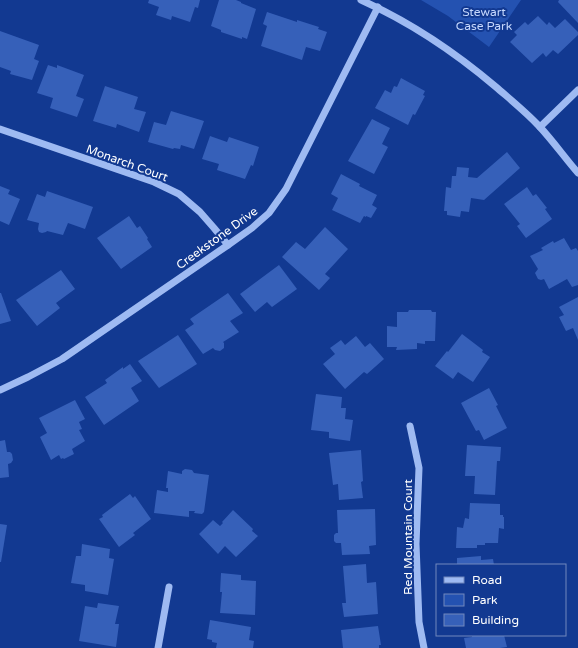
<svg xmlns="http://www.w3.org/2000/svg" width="578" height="648" font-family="'Varela Round',sans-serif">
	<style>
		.green { fill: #2452b1 }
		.building { fill: #3660b9 }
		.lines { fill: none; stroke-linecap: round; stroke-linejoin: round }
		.minor { stroke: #9ebaf2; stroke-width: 7 }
		.labels { text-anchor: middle; stroke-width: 4; stroke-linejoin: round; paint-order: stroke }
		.park-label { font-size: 12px; fill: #c6d8fd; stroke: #123991 }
		.street-label { font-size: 12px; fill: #fff; stroke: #123991 }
	</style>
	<rect width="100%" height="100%" fill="#123991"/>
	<!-- green -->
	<polygon class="green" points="421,0 521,0 489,47 448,16"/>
	<!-- building -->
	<g class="building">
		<polygon points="149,0 200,0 198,8 195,7 190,22 172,16 171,20 156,15 159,7 148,3"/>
		<polygon points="219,0 236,0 241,2 241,3 256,9 247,39 242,37 242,39 221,32 221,30 211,26"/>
		<polygon points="559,0 578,0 578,23 558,2"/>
		<polygon points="267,12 297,22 297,20 319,27 318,29 327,32 320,51 306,47 302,60 261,46 267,26 263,24"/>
		<polygon points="538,16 547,25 549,22 555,28 565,19 578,32 578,35 558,54 553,50 546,57 543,53 532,63 510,42 517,35 514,32 525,22 528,25"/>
		<polygon points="0,31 39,45 34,59 39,61 32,80 10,74 11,71 0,67"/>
		<polygon points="48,65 57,68 57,65 84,75 76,96 84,99 77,117 50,108 53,98 37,93"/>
		<polygon points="401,78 425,91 423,95 425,96 415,115 413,114 408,125 375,108 385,90 391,93 394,86 397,87"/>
		<polygon points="105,86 138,97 134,109 146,112 139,132 117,124 116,128 93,121"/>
		<polygon points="171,111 204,121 194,149 181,145 180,149 174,148 173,149 148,142 154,122 166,125"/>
		<polygon points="372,119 390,128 382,144 388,147 374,174 348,161"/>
		<polygon points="210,136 227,142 229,137 259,147 253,166 251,165 245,179 217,170 219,164 202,159"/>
		<polygon points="507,152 520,168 484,200 471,198 469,212 461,211 460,217 447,215 447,211 444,211 446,187 451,188 452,176 456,176 457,167 469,168 468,177 477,178"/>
		<polygon points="341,174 360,184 359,186 377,195 372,205 377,208 371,218 366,216 366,217 364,216 360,223 332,210 338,198 331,194"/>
		<polygon points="0,186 10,190 8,194 20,199 9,225 0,221"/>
		<polygon points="527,187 533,196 536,194 547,208 545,209 552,219 526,238 517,226 520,224 504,204"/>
		<polygon points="47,191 93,207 85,229 68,223 63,235 47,231 46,232 42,233 39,232 38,229 39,223 27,220 37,194 45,197"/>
		<polygon points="129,216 137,228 140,226 148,238 147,239 152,247 121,269 97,238"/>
		<polygon points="325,227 348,249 325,274 330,278 319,290 282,257 296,242 305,249"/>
		<polygon points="564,238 571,250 576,248 578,251 578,285 572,287 567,279 549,289 544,279 541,280 538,279 535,273 538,269 530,256 543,250 541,248 553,241 554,243"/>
		<polygon points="279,265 297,289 272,307 267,302 255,312 240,294"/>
		<polygon points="61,270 75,289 56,303 60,308 37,326 16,300"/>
		<polygon points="0,293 1,293 11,321 0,324"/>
		<polygon points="228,293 243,313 230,321 239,332 223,342 224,343 224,348 220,351 215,350 213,348 203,354 185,330 194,324 190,319"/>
		<polygon points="578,297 578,340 573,328 566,331 559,317 564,315 559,307"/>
		<polygon points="409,310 431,310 432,312 436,312 435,341 425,341 425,344 417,343 417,349 396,350 397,347 387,347 387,326 397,327 397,312 408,312"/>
		<polygon points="462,334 483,350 482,352 490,357 473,382 458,372 453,379 435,366 447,351 448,352"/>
		<polygon points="178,335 197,364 159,388 138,361"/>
		<polygon points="356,336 365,347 370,343 384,359 367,374 364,372 345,389 323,364 335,354 330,348 341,340 345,345"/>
		<polygon points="130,364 142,381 131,388 139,401 104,425 85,397 107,383 105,380 123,367 123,369"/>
		<polygon points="489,388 498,405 496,406 507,428 484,440 479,430 476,431 461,403"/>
		<polygon points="316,394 342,397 341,408 346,408 345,419 353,420 350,441 329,438 329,432 311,430"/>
		<polygon points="75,400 85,419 79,422 82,429 79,430 85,441 72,449 74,454 64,459 63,458 61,459 59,455 51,460 40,437 47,433 39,418"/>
		<polygon points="5,440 7,452 10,452 12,454 13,460 11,463 8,464 9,477 0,478 0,441"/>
		<polygon points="467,445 501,447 500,461 497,461 495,495 474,494 475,476 465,476"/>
		<polygon points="361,450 363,481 361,482 363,498 339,500 338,484 333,485 329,453"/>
		<polygon points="185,469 192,470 194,473 209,475 204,512 202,514 194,513 195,511 189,511 189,517 154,513 157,490 168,492 168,488 166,488 168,471 182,474 182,471"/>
		<polygon points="130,494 133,498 135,496 151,519 133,533 135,535 119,547 99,519 103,517 102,515"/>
		<polygon points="470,503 500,504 500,515 503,515 503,517 504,517 504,529 499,528 498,543 485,543 485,545 477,545 477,548 456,548 457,527 463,528 465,518 469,519"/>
		<polygon points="375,509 376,545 369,546 370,554 342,555 341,543 336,543 334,541 334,535 336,533 338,533 337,510"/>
		<polygon points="233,510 253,529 252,531 258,536 236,557 225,546 218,554 199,534 213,520 220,526 223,523 222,522"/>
		<polygon points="0,524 7,525 1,562 0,562"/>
		<polygon points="82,544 110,549 109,558 114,559 108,595 85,591 85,585 71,583 76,556 81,556"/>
		<polygon points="481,556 481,560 493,559 494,565 457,565 457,558"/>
		<polygon points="366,564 367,583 376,582 378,614 344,617 342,603 346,603 343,566"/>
		<polygon points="221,573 241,575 241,580 256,581 255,615 220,613 222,592 220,592"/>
		<polygon points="98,603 119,606 115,624 119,624 116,647 79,641 85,606 97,608"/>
		<polygon points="210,620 251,627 249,640 254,641 253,648 216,648 217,643 212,642 212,640 207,639"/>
		<polygon points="378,626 381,645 379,645 379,648 343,648 341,630"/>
		<polygon points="472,635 504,635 507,647 500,648 466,648 464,638 472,637"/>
	</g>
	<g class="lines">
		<!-- minor -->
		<g class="minor">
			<path d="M361,0C410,22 456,53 496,87C511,100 526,112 539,126C553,141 565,158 578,173"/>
			<polyline points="540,127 578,90"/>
			<polyline points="0,129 154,182 179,194 200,212 214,228 228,245"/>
			<polyline points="0,390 28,377 62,359 228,245 252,228 269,213 286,189 378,7"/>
			<polyline points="410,426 419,468 416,544 419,622 424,648"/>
			<polyline points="158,648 169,587"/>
		</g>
	</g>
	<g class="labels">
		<!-- park labels -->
		<g class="park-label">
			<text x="484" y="16">Stewart<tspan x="484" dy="14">Case Park</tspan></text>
		</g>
		<!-- street labels -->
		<g class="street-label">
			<text transform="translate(127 163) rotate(20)" y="4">Monarch Court</text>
			<text transform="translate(217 238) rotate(-36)" y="4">Creekstone Drive</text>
			<text transform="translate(408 537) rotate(-90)" y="4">Red Mountain Court</text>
		</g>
	</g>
	<!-- legend -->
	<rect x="436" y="564" width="130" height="72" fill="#123991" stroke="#7188bd"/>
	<rect x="444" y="577" width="20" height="6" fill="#9ebaf2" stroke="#7188bd"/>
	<text x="472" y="584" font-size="12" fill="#ffffff">Road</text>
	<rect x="444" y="594" width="20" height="12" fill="#2452b1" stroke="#7188bd"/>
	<text x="472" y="604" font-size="12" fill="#ffffff">Park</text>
	<rect x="444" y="614" width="20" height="12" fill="#3660b9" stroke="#7188bd"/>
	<text x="472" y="624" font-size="12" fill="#ffffff">Building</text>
</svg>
